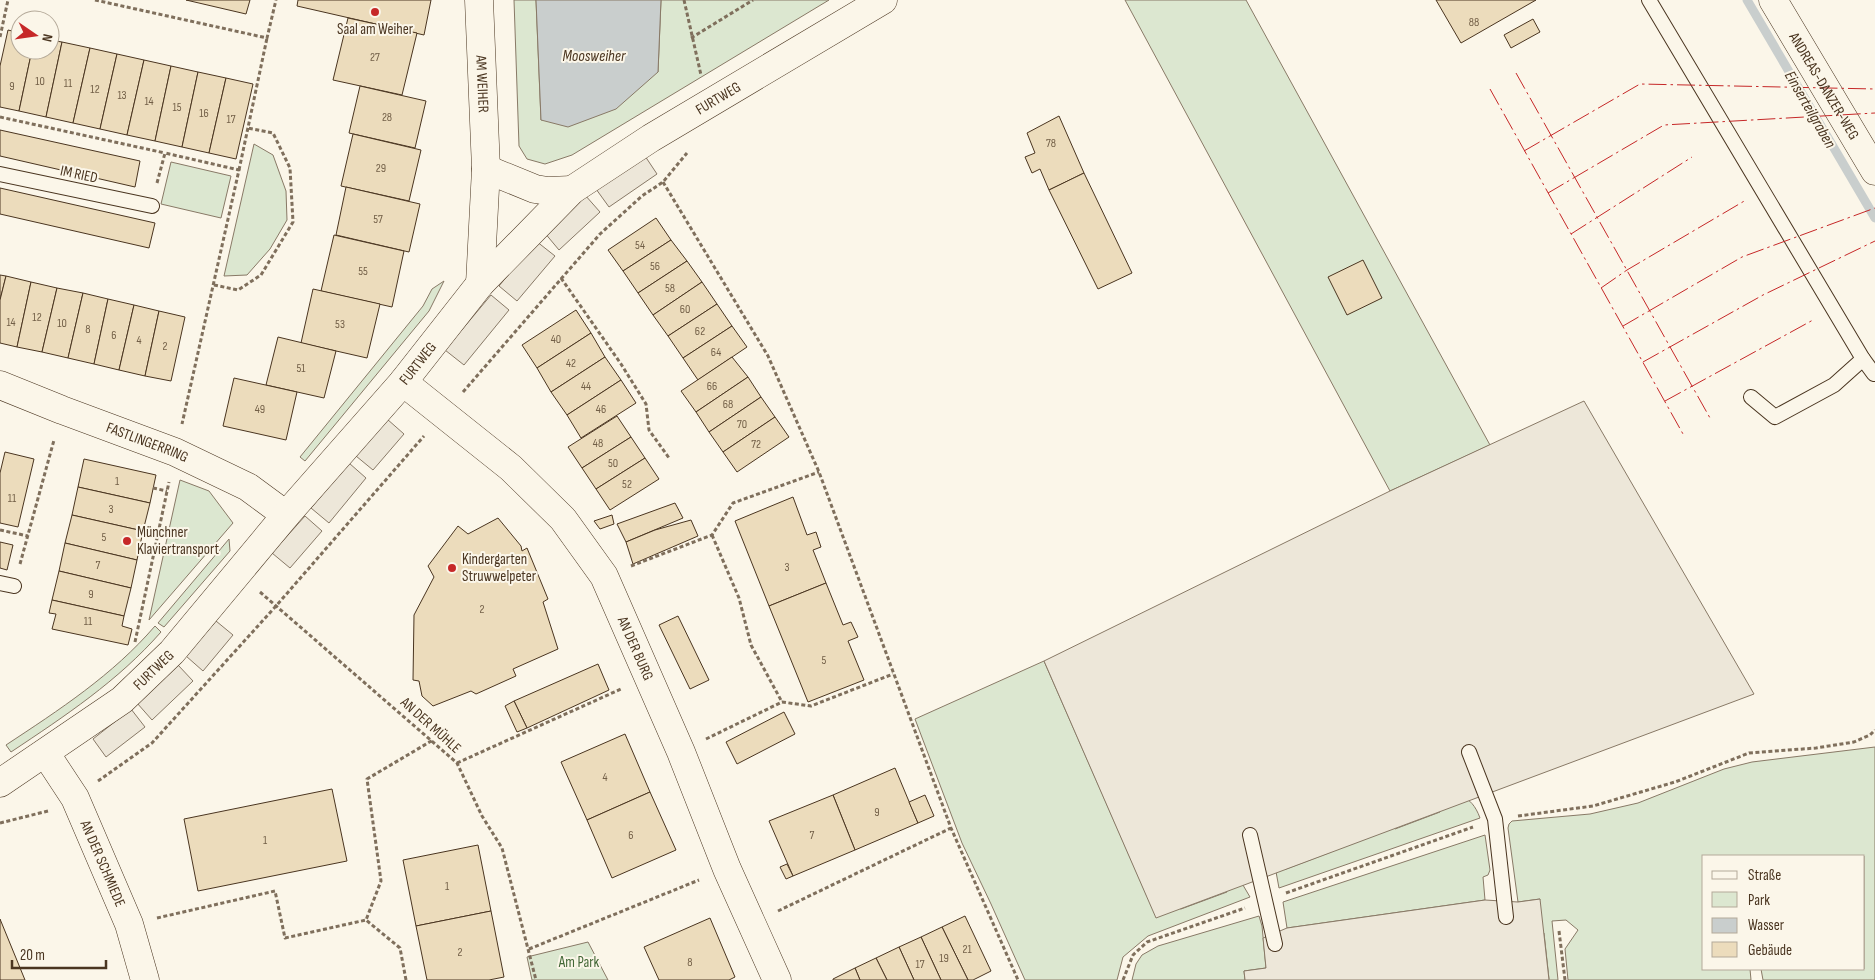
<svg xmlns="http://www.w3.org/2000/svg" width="1875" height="980" font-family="'Sofia Sans Condensed',sans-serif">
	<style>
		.green { fill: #dce7d0; stroke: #887966 }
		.parking { fill: #ede7d9; stroke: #887966 }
		.water { fill: #c9cecd; stroke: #887966 }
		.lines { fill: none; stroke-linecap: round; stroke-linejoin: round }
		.stream { stroke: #c9cecd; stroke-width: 9 }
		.building { fill: #ecdcbc; stroke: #4a3520 }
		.lane-casing { stroke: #4a3520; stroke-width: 16 }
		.street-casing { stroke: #4a3520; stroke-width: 29 }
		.path { stroke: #7f6f5c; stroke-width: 3; stroke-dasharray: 4 2.5; stroke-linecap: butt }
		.lane { stroke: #fbf6e9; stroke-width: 14 }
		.street { stroke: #fbf6e9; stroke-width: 28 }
		.power { stroke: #c62828; stroke-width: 1; stroke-dasharray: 18 4 2.5 4; stroke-linecap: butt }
		.poi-dot { fill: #c62828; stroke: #fbf6e9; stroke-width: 2 }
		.labels { text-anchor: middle; stroke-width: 4; stroke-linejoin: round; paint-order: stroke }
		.number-label { font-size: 12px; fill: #725f47 }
		.poi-label { font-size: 15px; fill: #4a3520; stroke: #fbf6e9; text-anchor: start }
		.street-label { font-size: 15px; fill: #4a3520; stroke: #fbf6e9 }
		.park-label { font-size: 15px; fill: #436837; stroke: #fbf6e9 }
		.water-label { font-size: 16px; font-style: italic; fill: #4a3520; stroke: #fbf6e9 }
	</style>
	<rect width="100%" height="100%" fill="#fbf6e9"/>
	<!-- green -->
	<g class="green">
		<polygon points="514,0 536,0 541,120 658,72 661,0 829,0 572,155 545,164 527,159 519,146"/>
		<polygon points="1125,0 1246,0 1490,445 1390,491"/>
		<polygon points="254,144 273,155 286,191 287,220 270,249 247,275 224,276"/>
		<polygon points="171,162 231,176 221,218 161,204"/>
		<polygon points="444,281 429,311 305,461 300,457 423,306 432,289"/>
		<polygon points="180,480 209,491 233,523 149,620"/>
		<polygon points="229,539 230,551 164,627 158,623"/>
		<path d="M155,626L161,632C118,681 65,716 11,752L6,745C59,710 113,675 155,626Z"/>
		<polygon points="1044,661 1147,896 1181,909 1227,892 1219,870 1240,880 1250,897 1148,936 1123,957 1117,980 1025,980 991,904 962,843 915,719"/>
		<polygon points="1875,747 1875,980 1763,980 1761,969 1864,969 1864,856 1704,856 1704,969 1750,969 1751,980 1568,980 1565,949 1578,930 1566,920 1552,921 1558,980 1543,980 1549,979 1544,933 1522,935 1540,899 1518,902 1508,828 1509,824 1512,821 1590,814 1638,803 1724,769 1752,762"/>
		<path d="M1433,791C1456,794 1471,793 1480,818L1279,888L1272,850L1286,869L1331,852L1387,807L1395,829L1440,812Z"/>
		<polygon points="1485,835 1490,870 1488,875 1483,877 1485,900 1287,928 1283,902"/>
		<polygon points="1259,916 1262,926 1266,968 1244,971 1245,980 1132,980 1136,964 1142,955 1158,946"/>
		<polygon points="588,942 608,980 532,980 527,957"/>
	</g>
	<!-- parking -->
	<g class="parking">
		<polygon points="645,156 657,174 609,207 596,189"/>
		<polygon points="585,195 600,212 559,250 544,232"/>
		<polygon points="536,241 555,256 517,301 499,286"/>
		<polygon points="491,295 509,310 464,365 445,350"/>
		<polygon points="1584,401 1754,694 1156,918 1044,661 1390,491"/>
		<polygon points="387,419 404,434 373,470 356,456"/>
		<polygon points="349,463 366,478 329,523 311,508"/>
		<polygon points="305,516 322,531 290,568 272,553"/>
		<polygon points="216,621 233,635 203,671 186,656"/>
		<polygon points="178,665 193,681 152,720 137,703"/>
		<polygon points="131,709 145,727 106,757 93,739"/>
		<polygon points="1540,899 1549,980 1245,980 1244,971 1266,968 1263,938 1287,928 1485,900 1518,902"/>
	</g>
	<!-- water -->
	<polygon class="water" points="536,0 661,0 658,72 616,109 568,127 541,120"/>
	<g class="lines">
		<!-- stream -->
		<polyline class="stream" points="1747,0 1875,218"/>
	</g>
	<!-- building -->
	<g class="building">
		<polygon points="186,0 250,0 246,14"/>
		<polygon points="298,0 431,0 424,35 297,6"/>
		<polygon points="1436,0 1536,0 1461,43"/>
		<polygon points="348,18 417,33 402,95 333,80"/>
		<polygon points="1533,19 1540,32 1511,48 1504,35"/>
		<polygon points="8,30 20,33 20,50 32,50 19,111 0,107 0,66"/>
		<polygon points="50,40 62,42 46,117 19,111 32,50 50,50"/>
		<polygon points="62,42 90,48 73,123 46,117"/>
		<polygon points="90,48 117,54 100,129 73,123"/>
		<polygon points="117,54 144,60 127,135 100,129"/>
		<polygon points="144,60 171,66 155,141 127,135"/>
		<polygon points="171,66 198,72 182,147 155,141"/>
		<polygon points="198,72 226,78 209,153 182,147"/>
		<polygon points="226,78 253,84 236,159 209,153"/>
		<polygon points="360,86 426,101 415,148 349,133"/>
		<polygon points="1059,116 1084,173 1049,190 1040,169 1032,173 1025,157 1035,153 1027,133"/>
		<polygon points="0,130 140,161 135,187 0,156"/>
		<polygon points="353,134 421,150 409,201 341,186"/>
		<polygon points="1084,173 1132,273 1098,289 1049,190"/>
		<polygon points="346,187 420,204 409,252 336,235"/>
		<polygon points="0,188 155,223 149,248 0,214"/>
		<polygon points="656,218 671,240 623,271 608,250"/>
		<polygon points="334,235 404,251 392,307 321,291"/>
		<polygon points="671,240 687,261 638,293 623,271"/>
		<polygon points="1363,260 1382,298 1347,315 1328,277"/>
		<polygon points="687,261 702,282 653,315 638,293"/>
		<polygon points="0,275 6,276 0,300"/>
		<polygon points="6,276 31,282 17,347 0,343 0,300"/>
		<polygon points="31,282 57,288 42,352 17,347"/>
		<polygon points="702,282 717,304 668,336 653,315"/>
		<polygon points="57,288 83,293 68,358 42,352"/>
		<polygon points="313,289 380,304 367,358 301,343"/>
		<polygon points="83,293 108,299 94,364 68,358"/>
		<polygon points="108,299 134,305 119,370 94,364"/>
		<polygon points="717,304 732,326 683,358 668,336"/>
		<polygon points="134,305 159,311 145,376 119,370"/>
		<polygon points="576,310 591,333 537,368 522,345"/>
		<polygon points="159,311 185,317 171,381 145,376"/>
		<polygon points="732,326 747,347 698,380 683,358"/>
		<polygon points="591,333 605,357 551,392 537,368"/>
		<polygon points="278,337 336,351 324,398 266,385"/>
		<polygon points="605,357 621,380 567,415 551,392"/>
		<polygon points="732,357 748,377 696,412 681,391"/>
		<polygon points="748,377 761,397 709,432 696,412"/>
		<polygon points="234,378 297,392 286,440 223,426"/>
		<polygon points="621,380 636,403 581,438 567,415"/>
		<polygon points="761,397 775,417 723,452 709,432"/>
		<polygon points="617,416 631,437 582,468 568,447"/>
		<polygon points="775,417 789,437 737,472 723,452"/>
		<polygon points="631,437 645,458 596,489 582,468"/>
		<polygon points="5,452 34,459 18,527 0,523 0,473"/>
		<polygon points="645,458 659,479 610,510 596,489"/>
		<polygon points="84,459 156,475 150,503 78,487"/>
		<polygon points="78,487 150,503 143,531 72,515"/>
		<polygon points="793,497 807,535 816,532 821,547 813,550 826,583 769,606 735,521"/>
		<polygon points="675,503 683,518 626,542 617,524"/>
		<polygon points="72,515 143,531 137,560 65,543"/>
		<polygon points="612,515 614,524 600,529 594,521"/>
		<polygon points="498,518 521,546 522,551 527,548 548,599 543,602 558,649 513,669 516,676 476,694 471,691 433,706 422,696 419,681 413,680 414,615 434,577 428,566 458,526 468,534"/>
		<polygon points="691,520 698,536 633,564 626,542 655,530"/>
		<polygon points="0,542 13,545 7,570 0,568"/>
		<polygon points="65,543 137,560 131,588 59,571"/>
		<polygon points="59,571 131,588 124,616 52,600"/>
		<polygon points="826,583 843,625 851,622 858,637 848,641 864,680 808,702 769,606"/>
		<polygon points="52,600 124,616 122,626 132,629 128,645 52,629 56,614 49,613"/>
		<polygon points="678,616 709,680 690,689 659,625"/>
		<polygon points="598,664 609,690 527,728 514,701"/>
		<polygon points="514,701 527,728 517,732 505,706"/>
		<polygon points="784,712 795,734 737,764 726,742"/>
		<polygon points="625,734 650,792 587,820 561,762"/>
		<polygon points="895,768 918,823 855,850 833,795"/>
		<polygon points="332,789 347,861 198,891 184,819"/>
		<polygon points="650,792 676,850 612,878 587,820"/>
		<polygon points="833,795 855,850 793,876 769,821"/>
		<polygon points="925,795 934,816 918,823 909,802"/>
		<polygon points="478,845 491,911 416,926 403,860"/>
		<polygon points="787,864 793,876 786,879 780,867"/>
		<polygon points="491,911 504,977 489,980 427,980 416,926"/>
		<polygon points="965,916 991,971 973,980 968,980 942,927"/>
		<polygon points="710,918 735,977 729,980 659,980 644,947"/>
		<polygon points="0,919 25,980 0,980"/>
		<polygon points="942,927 968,980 941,980 921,937"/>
		<polygon points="921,937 941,980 914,980 899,947"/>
		<polygon points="899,947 914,980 887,980 876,958"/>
		<polygon points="876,958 887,980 860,980 855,968"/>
		<polygon points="855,968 860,980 833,980 833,979"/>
	</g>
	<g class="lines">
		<defs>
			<g id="lane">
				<polyline points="1649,0 1863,359 1874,374"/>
				<polyline points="0,174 152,206"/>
				<polyline points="1751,397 1775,417 1834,385 1863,359"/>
				<polyline points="0,583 14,586"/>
				<polyline points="1469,752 1495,819 1506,917"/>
				<polyline points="1250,835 1275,944"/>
			</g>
			<g id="street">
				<path id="s1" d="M479,0L486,169L480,284"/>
				<path id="s2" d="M1773,0L1875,171"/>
				<polyline points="486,169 535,189 548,191 572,190"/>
				<path id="s3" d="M403,382L511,468L563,519L604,576L681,752L727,869L777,980"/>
				<path id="s4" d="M0,385L62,410L175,452L248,487L286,515"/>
				<path id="s5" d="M46,754L75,798L129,924L145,980"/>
				<path id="s6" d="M0,783L122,700L172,652L286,515L403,382L480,284L572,190L651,138L883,0"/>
			</g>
		</defs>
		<!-- lane casing -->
		<use href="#lane" class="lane-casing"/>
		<!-- street casing -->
		<use href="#street" class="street-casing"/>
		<!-- path -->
		<g class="path">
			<polyline points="95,0 267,38 276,0"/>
			<polyline points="684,0 701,75"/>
			<polyline points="0,37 8,0"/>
			<polyline points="691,38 753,0"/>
			<polyline points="0,117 165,153"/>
			<polyline points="239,170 267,38"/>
			<polyline points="663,182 768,356 819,472 951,828 1018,980"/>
			<polyline points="157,183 165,153 239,170 182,424"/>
			<polyline points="561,278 621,364 646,404 649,430 669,458"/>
			<polyline points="214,285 238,290 261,275 293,222 290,168 273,133 248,128"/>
			<polyline points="463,392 600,234 642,196 663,182 687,153"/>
			<polyline points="153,488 167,491"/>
			<polyline points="0,530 28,536"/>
			<polyline points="712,535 739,598 751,645 782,702"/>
			<polyline points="20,564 54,440"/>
			<polyline points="631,566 712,535 733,503 819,472"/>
			<polyline points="260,592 457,763 482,816 502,848 536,980"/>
			<polyline points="135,642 169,482"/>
			<polyline points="706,739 782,702 811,706 893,674"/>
			<polyline points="457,763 621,689"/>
			<polyline points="98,781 152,743 276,606 424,436"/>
			<polyline points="1518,816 1593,806 1675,782 1749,753 1816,748 1854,742 1870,735 1875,730"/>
			<polyline points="0,823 48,811"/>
			<polyline points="1286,893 1473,827"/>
			<polyline points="778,911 951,828"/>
			<polyline points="157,918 275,891 285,938 366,920"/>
			<polyline points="1559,931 1565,980"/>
			<polyline points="529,949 699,880"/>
			<polyline points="406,980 400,948 366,920 381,881 367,779 433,740"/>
			<polyline points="1123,980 1133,955 1147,942 1245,908"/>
		</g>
		<!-- lane -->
		<use href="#lane" class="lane"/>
		<!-- street -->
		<use href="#street" class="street"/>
		<!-- power -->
		<g class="power">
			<polyline points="1516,73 1710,418"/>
			<polyline points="1490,89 1683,434"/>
			<polyline points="1524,151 1640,84 1875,89"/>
			<polyline points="1548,193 1664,125 1875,113"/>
			<polyline points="1571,234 1692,157"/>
			<polyline points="1601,288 1627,270 1746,200"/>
			<polyline points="1623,326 1742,257 1875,208"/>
			<polyline points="1643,362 1763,295 1875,241"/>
			<polyline points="1665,401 1813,320"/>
		</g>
	</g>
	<!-- markers -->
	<g class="poi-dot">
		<circle cx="375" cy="12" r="5"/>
		<circle cx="127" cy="541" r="5"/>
		<circle cx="452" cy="568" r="5"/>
	</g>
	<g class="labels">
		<!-- number labels -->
		<g class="number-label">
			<text x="1474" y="26">88</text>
			<text x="375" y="61">27</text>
			<text x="40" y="85">10</text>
			<text x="68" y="87">11</text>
			<text x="12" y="90">9</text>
			<text x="95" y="93">12</text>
			<text x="122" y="99">13</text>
			<text x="149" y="105">14</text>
			<text x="177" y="111">15</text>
			<text x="204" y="117">16</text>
			<text x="387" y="121">28</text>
			<text x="231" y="123">17</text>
			<text x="1051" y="147">78</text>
			<text x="381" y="172">29</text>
			<text x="378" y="223">57</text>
			<text x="640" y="249">54</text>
			<text x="655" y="270">56</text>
			<text x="363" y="275">55</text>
			<text x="670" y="292">58</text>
			<text x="685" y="313">60</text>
			<text x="37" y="321">12</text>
			<text x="11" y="326">14</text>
			<text x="62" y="327">10</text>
			<text x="340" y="328">53</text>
			<text x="88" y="333">8</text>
			<text x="700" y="335">62</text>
			<text x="114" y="339">6</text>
			<text x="556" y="343">40</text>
			<text x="139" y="344">4</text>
			<text x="165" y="350">2</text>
			<text x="716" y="356">64</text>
			<text x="571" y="367">42</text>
			<text x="301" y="372">51</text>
			<text x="586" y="390">44</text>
			<text x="712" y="390">66</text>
			<text x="728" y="408">68</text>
			<text x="260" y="413">49</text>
			<text x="601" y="413">46</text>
			<text x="742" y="428">70</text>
			<text x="598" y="447">48</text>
			<text x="756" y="448">72</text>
			<text x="613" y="467">50</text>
			<text x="117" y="485">1</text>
			<text x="627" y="488">52</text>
			<text x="12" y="502">11</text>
			<text x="111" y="513">3</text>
			<text x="104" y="541">5</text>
			<text x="98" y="569">7</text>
			<text x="787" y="571">3</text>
			<text x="91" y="598">9</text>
			<text x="482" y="613">2</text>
			<text x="88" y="625">11</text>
			<text x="824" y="664">5</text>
			<text x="605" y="781">4</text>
			<text x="877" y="816">9</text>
			<text x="631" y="839">6</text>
			<text x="812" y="839">7</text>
			<text x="265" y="844">1</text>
			<text x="447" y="890">1</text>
			<text x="967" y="953">21</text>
			<text x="460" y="956">2</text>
			<text x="944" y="962">19</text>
			<text x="690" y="966">8</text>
			<text x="920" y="968">17</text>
		</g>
		<!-- poi labels -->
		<g class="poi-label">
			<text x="375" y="34" text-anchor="middle">Saal am Weiher</text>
			<text x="137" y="537">Münchner<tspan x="137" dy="17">Klaviertransport</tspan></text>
			<text x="462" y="564">Kindergarten<tspan x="462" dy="17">Struwwelpeter</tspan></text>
		</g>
		<!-- street labels -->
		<g class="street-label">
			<text dy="5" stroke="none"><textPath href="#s1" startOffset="84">AM WEIHER</textPath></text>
			<text dy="5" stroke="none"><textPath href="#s2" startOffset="100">ANDREAS-DANZER-WEG</textPath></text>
			<text dy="5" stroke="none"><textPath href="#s6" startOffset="1001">FURTWEG</textPath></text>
			<text transform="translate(79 174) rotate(12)" y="5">IM RIED</text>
			<text dy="5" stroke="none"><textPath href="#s6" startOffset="596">FURTWEG</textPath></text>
			<text dy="5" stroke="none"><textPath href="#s4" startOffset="158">FASTLINGERRING</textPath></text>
			<text dy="5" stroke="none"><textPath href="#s3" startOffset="360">AN DER BURG</textPath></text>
			<text dy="5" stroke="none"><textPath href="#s6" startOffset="191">FURTWEG</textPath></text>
			<text transform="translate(431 725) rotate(42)" y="5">AN DER MÜHLE</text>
			<text dy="5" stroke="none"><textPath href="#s5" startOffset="124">AN DER SCHMIEDE</textPath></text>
		</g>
		<!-- park labels -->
		<g class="park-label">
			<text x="579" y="967">Am Park</text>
		</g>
		<!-- water labels -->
		<g class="water-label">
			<text x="594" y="61">Moosweiher</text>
			<text transform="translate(1811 109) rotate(60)" y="6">Einserteilgraben</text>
		</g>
	</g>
	<!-- legend -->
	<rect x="1702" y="855" width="162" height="115" fill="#fbf6e9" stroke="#b4a999"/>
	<rect x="1712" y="871" width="25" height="8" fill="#fbf6e9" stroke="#b4a999"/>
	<text x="1748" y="880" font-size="15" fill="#4a3520">Straße</text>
	<rect x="1712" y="892" width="25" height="15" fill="#dce7d0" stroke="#b4a999"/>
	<text x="1748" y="905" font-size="15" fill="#4a3520">Park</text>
	<rect x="1712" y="918" width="25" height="15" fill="#c9cecd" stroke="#b4a999"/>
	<text x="1748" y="930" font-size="15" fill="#4a3520">Wasser</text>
	<rect x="1712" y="942" width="25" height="15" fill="#ecdcbc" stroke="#b4a999"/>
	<text x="1748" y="955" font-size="15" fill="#4a3520">Gebäude</text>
	<!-- north arrow -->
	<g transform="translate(35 35) rotate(103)"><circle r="24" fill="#fbf6e9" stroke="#b4a999"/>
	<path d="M0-4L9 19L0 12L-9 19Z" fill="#c62828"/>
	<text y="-8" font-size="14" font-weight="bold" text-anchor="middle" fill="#4a3520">N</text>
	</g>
	<!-- scale -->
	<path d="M12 960v8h94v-8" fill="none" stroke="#4a3520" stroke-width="2.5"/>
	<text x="20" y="960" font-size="15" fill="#4a3520" stroke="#fbf6e9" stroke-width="4" paint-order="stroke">20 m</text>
</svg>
